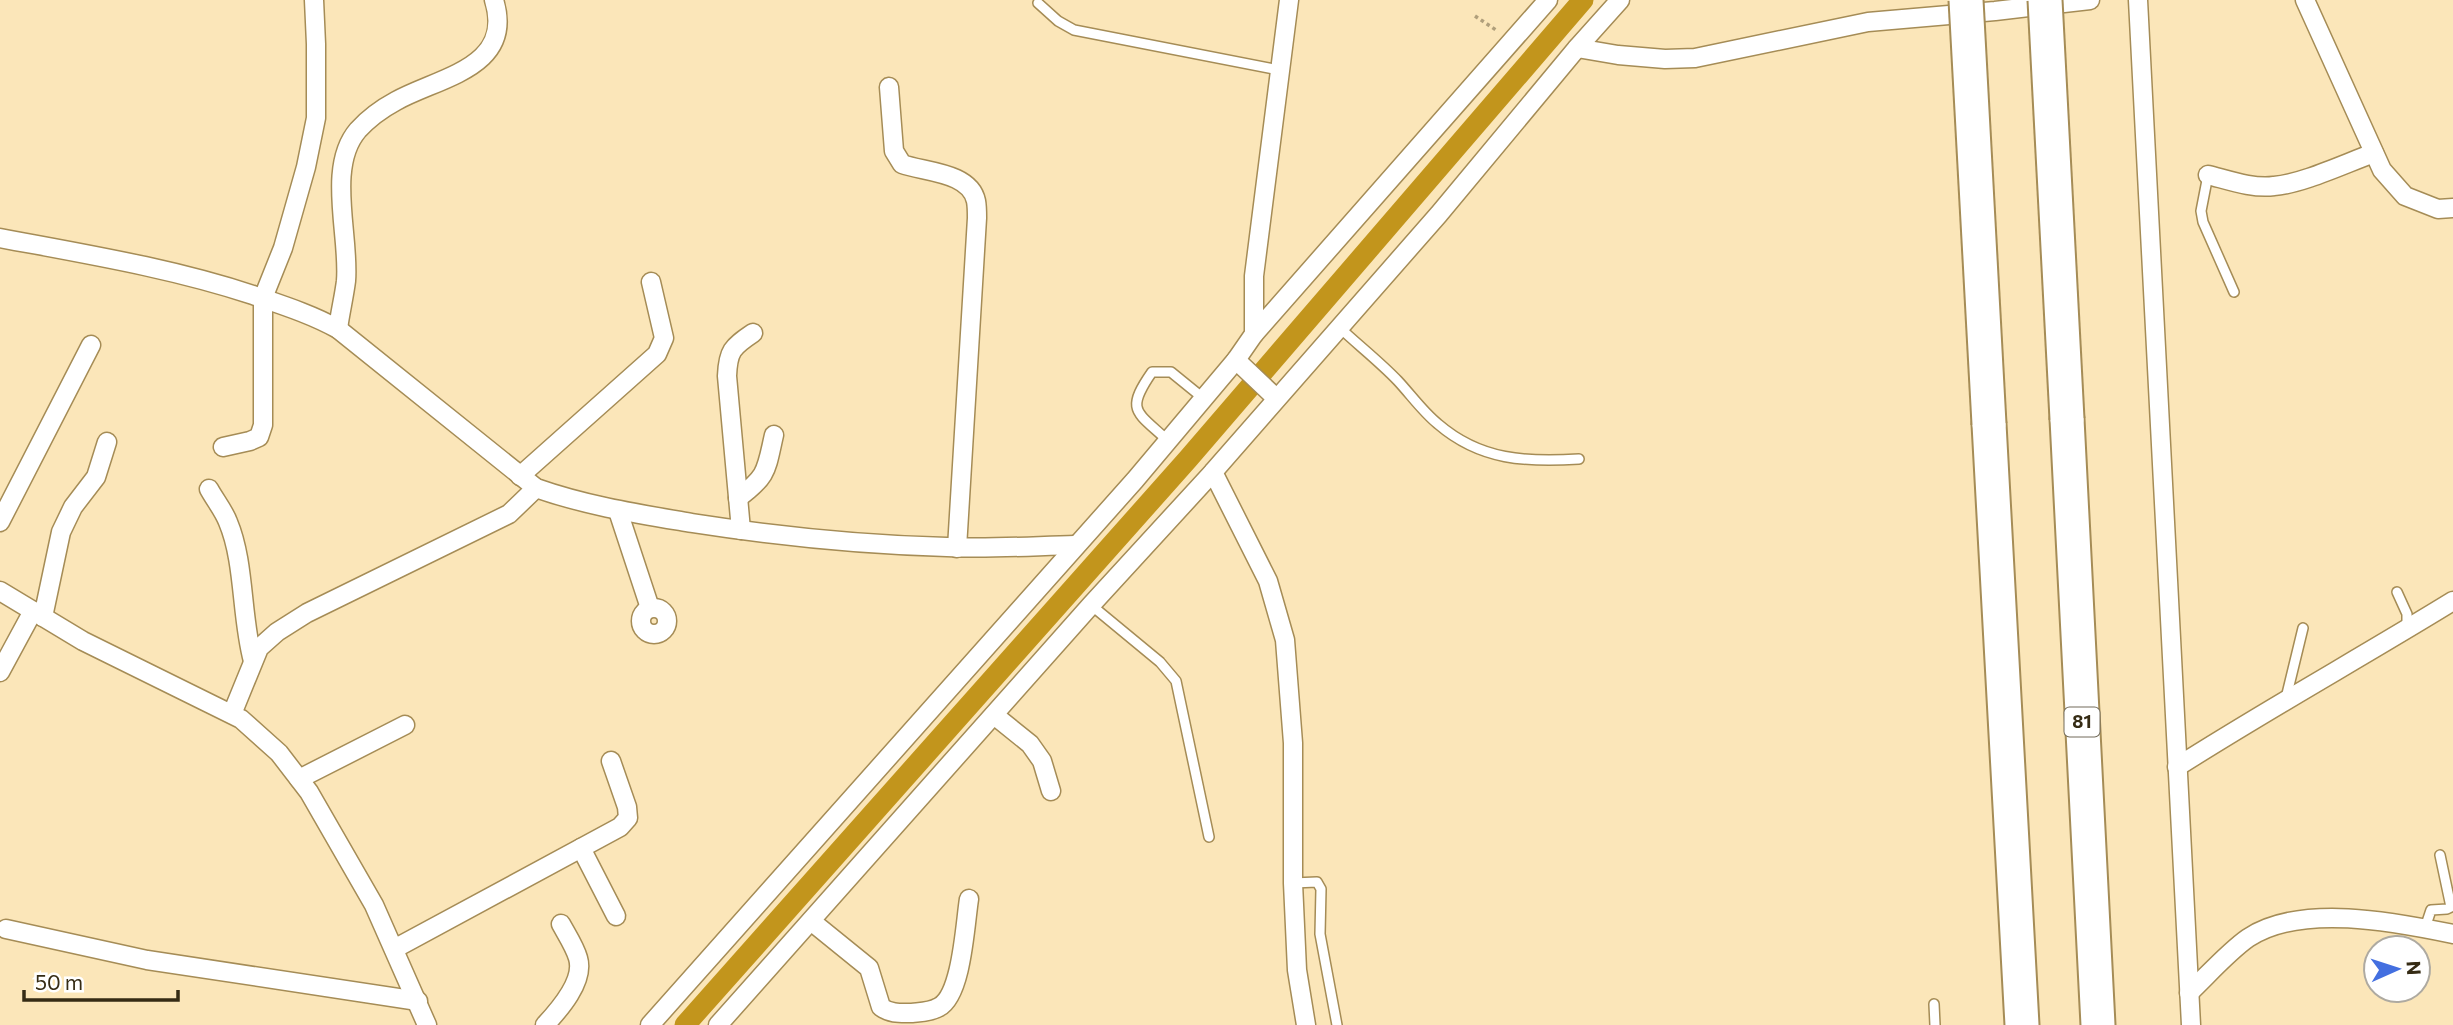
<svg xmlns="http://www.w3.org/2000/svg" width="2453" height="1025" font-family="Commissioner,sans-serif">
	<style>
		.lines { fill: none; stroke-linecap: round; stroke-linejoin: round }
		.canal { stroke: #c2951c; stroke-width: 21 }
		.lane-casing { stroke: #a58c56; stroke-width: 12 }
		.street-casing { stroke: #a58c56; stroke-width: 21 }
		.highway-casing { stroke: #a58c56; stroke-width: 37 }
		.path { stroke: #b09f7b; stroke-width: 3.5; stroke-dasharray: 3.5 3.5; stroke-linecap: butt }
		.lane { stroke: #fff; stroke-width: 9 }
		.street { stroke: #fff; stroke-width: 18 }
		.highway { stroke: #fff; stroke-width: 33 }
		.highway-bridge-casing { stroke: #a58c56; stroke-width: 37; stroke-linecap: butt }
		.highway-bridge { stroke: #fff; stroke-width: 33 }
		.labels { text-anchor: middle; stroke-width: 5; stroke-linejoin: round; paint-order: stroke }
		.shield { fill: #fff; stroke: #726b5a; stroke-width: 2 }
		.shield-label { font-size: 18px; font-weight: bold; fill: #352b14 }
	</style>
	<rect width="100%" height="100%" fill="#fbe6b9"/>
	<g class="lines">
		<!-- canal -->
		<polyline class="canal" points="685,1025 1188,459 1583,0"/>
		<defs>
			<g id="lane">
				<polyline points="1038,3 1058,21 1074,30 1279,70"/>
				<polyline points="2208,175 2201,211 2203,222 2234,292"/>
				<path d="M1339,327C1358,345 1380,362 1398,381C1411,395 1423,412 1438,424C1481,461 1526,462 1579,459"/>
				<path d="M1167,440C1136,411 1125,411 1152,372H1171L1203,398"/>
				<polyline points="2397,592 2407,614 2407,629"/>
				<polyline points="1091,605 1160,662 1176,681 1209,837"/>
				<polyline points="2286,698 2303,628"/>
				<polyline points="1293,883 1317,882 1321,889 1320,934 1337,1025"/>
				<polyline points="2425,928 2431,910 2447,909 2451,907 2440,855"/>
				<polyline points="1934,1004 1935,1025"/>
			</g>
			<g id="street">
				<polyline points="2138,0 2191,1025"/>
				<polyline points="2305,0 2382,170 2405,196 2438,209 2453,208"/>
				<polyline points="1577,48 1618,55 1665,59 1695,58 1868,22 1995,11 2090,0"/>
				<path d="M889,87L894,151L902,164C924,172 970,172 976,201C977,206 977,213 977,218L957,548"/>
				<path d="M2208,175C2228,180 2253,189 2274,186C2302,184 2346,163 2374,153"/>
				<path d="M0,238C85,254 171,268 253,295C282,305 311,314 338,329L536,488C587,506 639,514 692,523C776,536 862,545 947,547C990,549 1033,546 1075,545"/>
				<path d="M338,329C340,313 344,297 346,281C350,236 326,167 358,130C368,119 383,108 396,101C439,77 515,68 494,0"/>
				<polyline points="1254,334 1548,0"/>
				<polyline points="1236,360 1276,398"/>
				<polyline points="223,447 250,441 259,437 263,425 263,298 283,248 306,167 316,118 316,44 314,0"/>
				<polyline points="1213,472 1268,581 1285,640 1293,743 1293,883 1297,970 1306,1025"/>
				<polyline points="520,476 657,354 664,338 651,282"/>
				<path d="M209,489C215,500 224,511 228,522C245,562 241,617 253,661"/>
				<path d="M738,498C768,476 766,470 774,435"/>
				<polyline points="618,511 650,608"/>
				<polyline points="0,522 91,345"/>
				<path d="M741,530L727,376C728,351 732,347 753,333"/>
				<polyline points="0,591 83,641 241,719 279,753 309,792 374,905 427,1025"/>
				<circle cx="654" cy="621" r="13"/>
				<polyline points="43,617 61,532 73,507 96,477 107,442"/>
				<polyline points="0,672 33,611"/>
				<polyline points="232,714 259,648 277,632 307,613 509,514 536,488"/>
				<polyline points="994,715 1030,744 1042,761 1051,791"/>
				<path d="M2177,767C2268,709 2362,657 2453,601"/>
				<polyline points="299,779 405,725"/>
				<polyline points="581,848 616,916"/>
				<path d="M811,921L869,968L881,1007C891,1014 900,1013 912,1013C921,1012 931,1012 939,1007C962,995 965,924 969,899"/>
				<polyline points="6,929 147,960 418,1001"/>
				<polyline points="394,949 620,827 628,818 627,807 611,761"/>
				<path d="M2189,993C2207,976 2228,952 2248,938C2300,903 2395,922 2453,934"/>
				<path d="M545,1025C559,1010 585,981 578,958C575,947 567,935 561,924"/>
				<polyline points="650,1025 1135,480 1236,360 1254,334 1254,276 1289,0"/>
				<polyline points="718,1025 1091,605 1213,472 1439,214 1577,48 1620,0"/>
			</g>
			<g id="highway">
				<polyline points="2067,419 2098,1025"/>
				<polyline points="1989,424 2022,1025"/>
			</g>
		</defs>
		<!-- lane casing -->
		<use href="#lane" class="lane-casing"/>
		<!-- street casing -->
		<use href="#street" class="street-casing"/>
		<!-- highway casing -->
		<use href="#highway" class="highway-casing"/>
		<!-- path -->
		<polyline class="path" points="1475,16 1496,30"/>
		<!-- lane -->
		<use href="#lane" class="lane"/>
		<!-- street -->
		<use href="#street" class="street"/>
		<!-- highway -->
		<use href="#highway" class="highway"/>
		<defs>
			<g id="highway-bridge">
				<polyline points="1966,0 1989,424"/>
				<polyline points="2045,0 2067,419"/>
			</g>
		</defs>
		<!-- highway-bridge casing -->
		<use href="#highway-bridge" class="highway-bridge-casing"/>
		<!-- highway-bridge -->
		<use href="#highway-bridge" class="highway-bridge"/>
	</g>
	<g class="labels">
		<!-- shield labels -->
		<rect class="shield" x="2064.5" y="707.5" width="35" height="29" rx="5"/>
		<g class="shield-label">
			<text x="2082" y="728">81</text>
		</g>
	</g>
	<!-- north arrow -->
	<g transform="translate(2397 969) rotate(87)"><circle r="33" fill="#ffffff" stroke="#aeaaa1" stroke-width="2"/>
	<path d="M0-5L12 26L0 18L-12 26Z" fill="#436fe0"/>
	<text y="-10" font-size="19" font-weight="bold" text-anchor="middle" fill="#352b14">N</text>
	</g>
	<!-- scale -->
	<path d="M24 990v10h154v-10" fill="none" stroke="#352b14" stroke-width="3.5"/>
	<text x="35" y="990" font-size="21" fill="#352b14" stroke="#ffffff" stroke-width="5" paint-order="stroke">50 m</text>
</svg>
